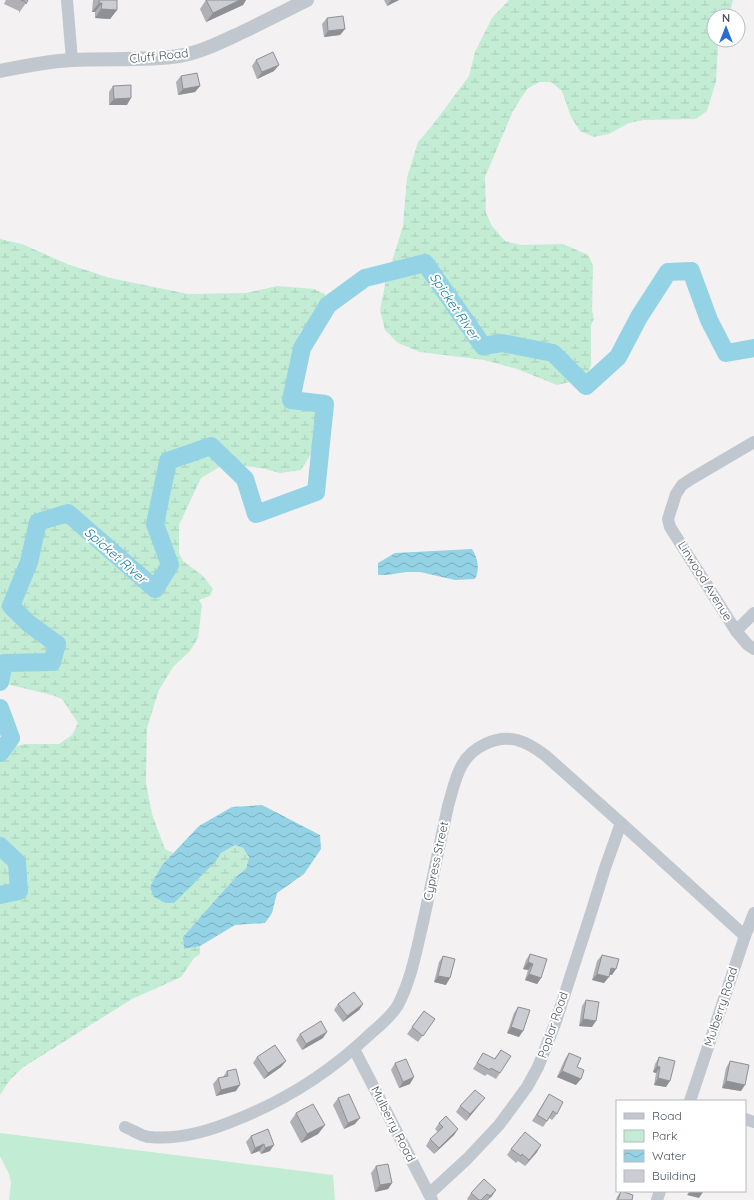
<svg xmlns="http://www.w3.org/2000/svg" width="754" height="1200" font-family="Quicksand,sans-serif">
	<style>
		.green { fill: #c3ecd4 }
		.wetland { fill: url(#wetland-marsh) }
		.water { fill: url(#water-waves) }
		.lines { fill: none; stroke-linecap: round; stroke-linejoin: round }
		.river { stroke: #94d2e5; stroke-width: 18 }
		.minor { stroke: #c0c7ce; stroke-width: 12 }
		.tertiary { stroke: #c0c7ce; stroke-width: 14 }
		.wall { fill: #afb0b5 }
		.shaded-wall { fill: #8e9094 }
		.building { fill: #cbcdd3; stroke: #8e9094 }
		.labels { text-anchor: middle; stroke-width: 4; stroke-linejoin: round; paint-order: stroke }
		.street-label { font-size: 12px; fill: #4a535d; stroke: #fff }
		.water-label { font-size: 13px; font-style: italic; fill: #1880a1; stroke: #fff }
	</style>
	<defs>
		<pattern id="wetland-marsh" width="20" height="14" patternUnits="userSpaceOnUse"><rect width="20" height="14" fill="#c3ecd4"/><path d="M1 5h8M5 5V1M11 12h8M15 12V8" fill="none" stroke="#a9ccb8"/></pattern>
		<pattern id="water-waves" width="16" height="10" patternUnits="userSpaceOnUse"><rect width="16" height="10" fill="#94d2e5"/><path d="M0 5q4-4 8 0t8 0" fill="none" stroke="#7badbd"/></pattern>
	</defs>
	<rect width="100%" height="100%" fill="#f3f1f1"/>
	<!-- green -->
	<polygon class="green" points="0,1133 333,1175 335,1200 9,1200 11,1182 9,1174 0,1156"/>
	<!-- wetland -->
	<g class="wetland">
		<polygon points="509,0 733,0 729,16 714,16 714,40 720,40 718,47 716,81 707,111 696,119 644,120 629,123 609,134 594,137 580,131 571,117 562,91 551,82 539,82 527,89 513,111 485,177 486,213 492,226 505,241 521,245 563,244 588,255 593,266 592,310 594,319 591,325 591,365 586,378 557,385 517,369 484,360 420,352 398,343 385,330 380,310 386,280 403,226 407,178 418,142 432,126 469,76 475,52 492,18"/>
		<polygon points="0,239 22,244 67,264 110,278 188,294 246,293 277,286 314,289 325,294 323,305 301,331 294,345 293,379 299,389 327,413 328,427 301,470 280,473 265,469 226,463 201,478 179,525 179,553 183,561 203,576 213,589 210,596 199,600 202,605 198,638 190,651 173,667 159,690 147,728 146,783 152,814 165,849 173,853 162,865 216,861 221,853 235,845 243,848 249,857 246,869 239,874 217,898 183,937 184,949 200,946 200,954 194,958 181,977 132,999 22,1068 9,1081 0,1095 0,749 26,744 59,744 72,735 78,723 62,699 52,695 6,684 0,681"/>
	</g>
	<!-- water -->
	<g class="water">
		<path d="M472,549C478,558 480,570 475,579L455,580L420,572H406L387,575H378V563L395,553Z"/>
		<polygon points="262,805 320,835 321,849 304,874 277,893 272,913 265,923 235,925 200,946 184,949 183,937 217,898 239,874 246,869 249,857 243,848 235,845 221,853 216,861 174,903 166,903 154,897 150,887 162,865 199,826 232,807"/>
	</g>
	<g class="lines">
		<!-- river -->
		<g class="river">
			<polyline points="0,682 4,663 52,662 57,644 28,623 11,606 29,562 38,522 68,513 155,589 170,565 155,524 168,461 211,446 245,479 256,514 316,492 325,404 291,400 302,348 328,305 365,278 425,263 483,346 502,343 553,353 586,386 618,357 639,317 668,272 691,271 709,320 726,353 754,348"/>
			<polyline points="0,708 11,738 0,753"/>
			<polyline points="0,846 17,862 19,891 0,895"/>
		</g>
		<!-- minor -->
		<g class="minor">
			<polyline points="67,0 72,60"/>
			<polyline points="754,442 691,479 682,485 676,494 668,519 670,527 736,631 747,644 754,649"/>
			<polyline points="736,631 754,613"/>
			<polyline points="354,1049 432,1200"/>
			<polyline points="690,1101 745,936 754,913"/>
			<polyline points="745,1119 754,1122"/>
			<path d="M125,1127C133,1130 142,1137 150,1137C180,1140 210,1131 238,1119C288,1099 330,1072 369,1035C379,1026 391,1017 398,1005C412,978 417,947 424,918C432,881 440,843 448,806C452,793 455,777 462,765C472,747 496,735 517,740C528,743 537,749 546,756L621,823L745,936"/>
			<polyline points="429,1194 467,1159 499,1125 527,1087 538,1067 555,1024 591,913 605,868 621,823"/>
			<polyline points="657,1200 660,1191"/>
		</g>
		<!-- tertiary -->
		<path class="tertiary" d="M0,71C24,66 48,61 72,60C108,58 144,61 179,56C203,52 225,40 247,30C267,20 287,10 307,0"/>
	</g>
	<!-- wall -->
	<g class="wall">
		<polygon points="6,0 28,0 19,13 19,11 4,4"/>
		<polygon points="93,0 117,0 117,10 110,19 95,18 95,12 92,12"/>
		<polygon points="206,0 246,0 243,5 206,22 200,9"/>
		<polygon points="384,0 399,0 387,6"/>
		<polygon points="327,18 345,29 340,35 324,37 322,24"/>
		<polygon points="256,60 274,71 257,79 252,66"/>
		<polygon points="181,76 200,86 195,92 178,95 176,82"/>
		<polygon points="113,86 127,105 109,105 109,92"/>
		<polygon points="530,954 541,978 537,984 525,980 528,970 523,969 526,960"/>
		<polygon points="602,955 612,975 609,974 604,983 592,980 597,961"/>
		<polygon points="443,956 446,985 434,982 439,962"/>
		<polygon points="586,1000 592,1027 579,1026 582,1006"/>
		<polygon points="338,1004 363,1004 359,1010 343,1022 334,1010"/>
		<polygon points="518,1007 519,1037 507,1033 514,1013"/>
		<polygon points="424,1011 435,1019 418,1042 407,1034"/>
		<polygon points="300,1034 323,1038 302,1050 296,1040"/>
		<polygon points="501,1050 500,1073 496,1079 487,1074 485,1076 473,1069 483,1053 494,1059"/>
		<polygon points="569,1053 577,1067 576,1085 557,1077 565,1059"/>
		<polygon points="257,1057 286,1061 281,1067 264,1079 253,1063"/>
		<polygon points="659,1057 666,1087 654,1085 656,1073 653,1072 655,1064"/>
		<polygon points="730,1061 741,1091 722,1088 726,1068"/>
		<polygon points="395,1063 410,1084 399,1088 391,1070"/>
		<polygon points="227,1071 236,1091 216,1096 213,1084 218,1078 223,1077"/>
		<polygon points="549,1094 557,1114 552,1120 549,1118 543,1127 532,1121"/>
		<polygon points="338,1098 355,1124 344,1129 333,1105"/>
		<polygon points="480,1104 466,1121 456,1112 460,1106"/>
		<polygon points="296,1113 325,1125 318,1134 301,1143 290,1122"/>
		<polygon points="439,1123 458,1129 454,1135 434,1154 426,1146 430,1139 438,1132 435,1129"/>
		<polygon points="268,1129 270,1151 261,1154 259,1151 251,1154 246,1142 251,1136"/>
		<polygon points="511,1149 537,1152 525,1166 518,1161 516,1163 507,1155"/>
		<polygon points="376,1166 392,1183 388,1189 375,1192 371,1173"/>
		<polygon points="484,1179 492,1196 488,1200 468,1200 467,1199 471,1193"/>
		<polygon points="621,1191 632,1200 616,1200 617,1197"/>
	</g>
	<!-- shaded-wall -->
	<g class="shaded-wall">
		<polygon points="240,0 246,0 243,5 206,22 213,13"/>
		<polygon points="391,0 399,0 387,6"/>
		<polygon points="99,3 102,3 95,12 92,12"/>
		<polygon points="101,9 117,10 110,19 95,18"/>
		<polygon points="345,29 340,35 324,37 328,31"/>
		<polygon points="279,65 274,71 257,79 262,72"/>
		<polygon points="200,86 195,92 178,95 183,89"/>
		<polygon points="131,98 127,105 109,105 114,99"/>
		<polygon points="528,962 533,964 528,970 523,969"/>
		<polygon points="611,968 616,969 612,975 607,974"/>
		<polygon points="529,974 541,978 537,984 525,980"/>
		<polygon points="597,974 609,977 604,983 592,980"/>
		<polygon points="438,976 450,978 446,985 434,982"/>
		<polygon points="363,1004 359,1010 343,1022 347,1016"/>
		<polygon points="583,1019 596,1021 592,1027 579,1026"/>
		<polygon points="511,1027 523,1031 519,1037 507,1033"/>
		<polygon points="327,1032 323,1038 302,1050 306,1044"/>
		<polygon points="286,1061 281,1067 264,1079 268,1073"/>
		<polygon points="657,1066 660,1067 656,1073 653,1072"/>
		<polygon points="562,1071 581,1079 576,1085 557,1077"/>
		<polygon points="414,1077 410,1084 399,1088 403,1082"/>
		<polygon points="658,1078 670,1081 666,1087 654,1085"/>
		<polygon points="726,1081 745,1085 741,1091 722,1088"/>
		<polygon points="240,1085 236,1091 216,1096 221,1090"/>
		<polygon points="485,1098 480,1104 466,1121 470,1114"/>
		<polygon points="360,1118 355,1124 344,1129 348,1123"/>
		<polygon points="325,1125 318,1134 301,1143 307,1134"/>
		<polygon points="458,1129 454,1135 434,1154 439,1148"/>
		<polygon points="264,1144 259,1151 251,1154 255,1148"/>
		<polygon points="274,1145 270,1151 261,1154 265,1148"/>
		<polygon points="541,1145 537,1152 525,1166 529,1160"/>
		<polygon points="392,1183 388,1189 375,1192 380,1185"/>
		<polygon points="496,1190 492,1196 487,1200 490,1196"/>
		<polygon points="690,1191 699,1191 703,1192 699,1198 687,1195"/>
	</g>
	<!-- building -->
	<g class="building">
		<polygon points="21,0 28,0 26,4 26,2"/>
		<polygon points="99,0 117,0 117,10 101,9 102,3 99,3"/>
		<polygon points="206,0 240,0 213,13"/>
		<polygon points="343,16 345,29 328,31 327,18"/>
		<polygon points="273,52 279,65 262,72 256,60"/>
		<polygon points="197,73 200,86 183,89 181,76"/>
		<polygon points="131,85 131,98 114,99 113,86"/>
		<polygon points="530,954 547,959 541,978 529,974 533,964 528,962"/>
		<polygon points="602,955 619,959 616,969 611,968 609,977 597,974"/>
		<polygon points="443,956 455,959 450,978 438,976"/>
		<polygon points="354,992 363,1004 347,1016 338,1004"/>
		<polygon points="586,1000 599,1002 596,1021 583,1019"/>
		<polygon points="518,1007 530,1010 523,1031 511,1027"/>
		<polygon points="424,1011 435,1019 423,1036 412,1027"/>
		<polygon points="321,1021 327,1032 306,1044 300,1034"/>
		<polygon points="275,1045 286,1061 268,1073 257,1057"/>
		<polygon points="501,1050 511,1056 500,1073 491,1068 490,1070 477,1063 483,1053 495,1059"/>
		<polygon points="569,1053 581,1058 577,1067 584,1070 581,1079 562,1071"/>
		<polygon points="659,1057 675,1061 670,1081 658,1078 660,1067 657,1066"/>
		<polygon points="406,1059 414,1077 403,1082 395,1063"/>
		<polygon points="730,1061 749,1065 745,1085 726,1081"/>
		<polygon points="236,1069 240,1085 221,1090 218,1078 228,1076 227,1071"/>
		<polygon points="475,1090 485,1098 470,1114 460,1106"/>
		<polygon points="349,1094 360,1118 348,1123 338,1098"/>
		<polygon points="549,1094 563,1102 557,1114 553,1111 547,1121 537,1115"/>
		<polygon points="313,1104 325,1125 307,1134 296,1113"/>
		<polygon points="446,1116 458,1129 439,1148 430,1139 443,1127 439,1123"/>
		<polygon points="268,1129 274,1145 265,1148 264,1144 255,1148 251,1136"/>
		<polygon points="525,1132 541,1145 529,1160 522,1154 521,1156 511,1149"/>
		<polygon points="388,1164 392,1183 380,1185 376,1166"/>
		<polygon points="484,1179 496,1190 490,1196 487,1194 481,1200 479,1200 471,1193"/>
		<polygon points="621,1191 633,1195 632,1200 618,1200"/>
	</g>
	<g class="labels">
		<!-- street labels -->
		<g class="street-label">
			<text transform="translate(159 56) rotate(-6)" y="4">Cluff Road</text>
			<text transform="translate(705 581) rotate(58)" y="4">Linwood Avenue</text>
			<text transform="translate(436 861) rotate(-78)" y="4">Cypress Street</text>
			<text transform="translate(721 1007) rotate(-72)" y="4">Mulberry Road</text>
			<text transform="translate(553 1025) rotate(-71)" y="4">Poplar Road</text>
			<text transform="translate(393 1124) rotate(63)" y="4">Mulberry Road</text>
		</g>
		<!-- water labels -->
		<g class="water-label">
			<text transform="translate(455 306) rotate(56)" y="5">Spicket River</text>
			<text transform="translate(116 555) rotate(41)" y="5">Spicket River</text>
		</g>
	</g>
	<!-- legend -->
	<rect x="616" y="1100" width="130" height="92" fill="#ffffff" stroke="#b7babe"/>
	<rect x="624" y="1113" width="20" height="6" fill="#c0c7ce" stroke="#b7babe"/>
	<text x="652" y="1120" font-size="12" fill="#4a535d">Road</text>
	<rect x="624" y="1130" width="20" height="12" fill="#c3ecd4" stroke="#b7babe"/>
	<text x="652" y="1140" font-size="12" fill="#4a535d">Park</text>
	<rect x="624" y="1150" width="20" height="12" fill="url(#water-waves)" stroke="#b7babe"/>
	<text x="652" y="1160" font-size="12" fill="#4a535d">Water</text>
	<rect x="624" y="1170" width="20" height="12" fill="#cbcdd3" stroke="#b7babe"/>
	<text x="652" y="1180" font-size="12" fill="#4a535d">Building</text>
	<!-- north arrow -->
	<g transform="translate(726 28)"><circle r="19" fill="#ffffff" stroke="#b7babe"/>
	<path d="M0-3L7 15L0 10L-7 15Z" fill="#286ed5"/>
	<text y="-6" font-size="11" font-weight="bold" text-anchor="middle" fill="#4a535d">N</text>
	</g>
</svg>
